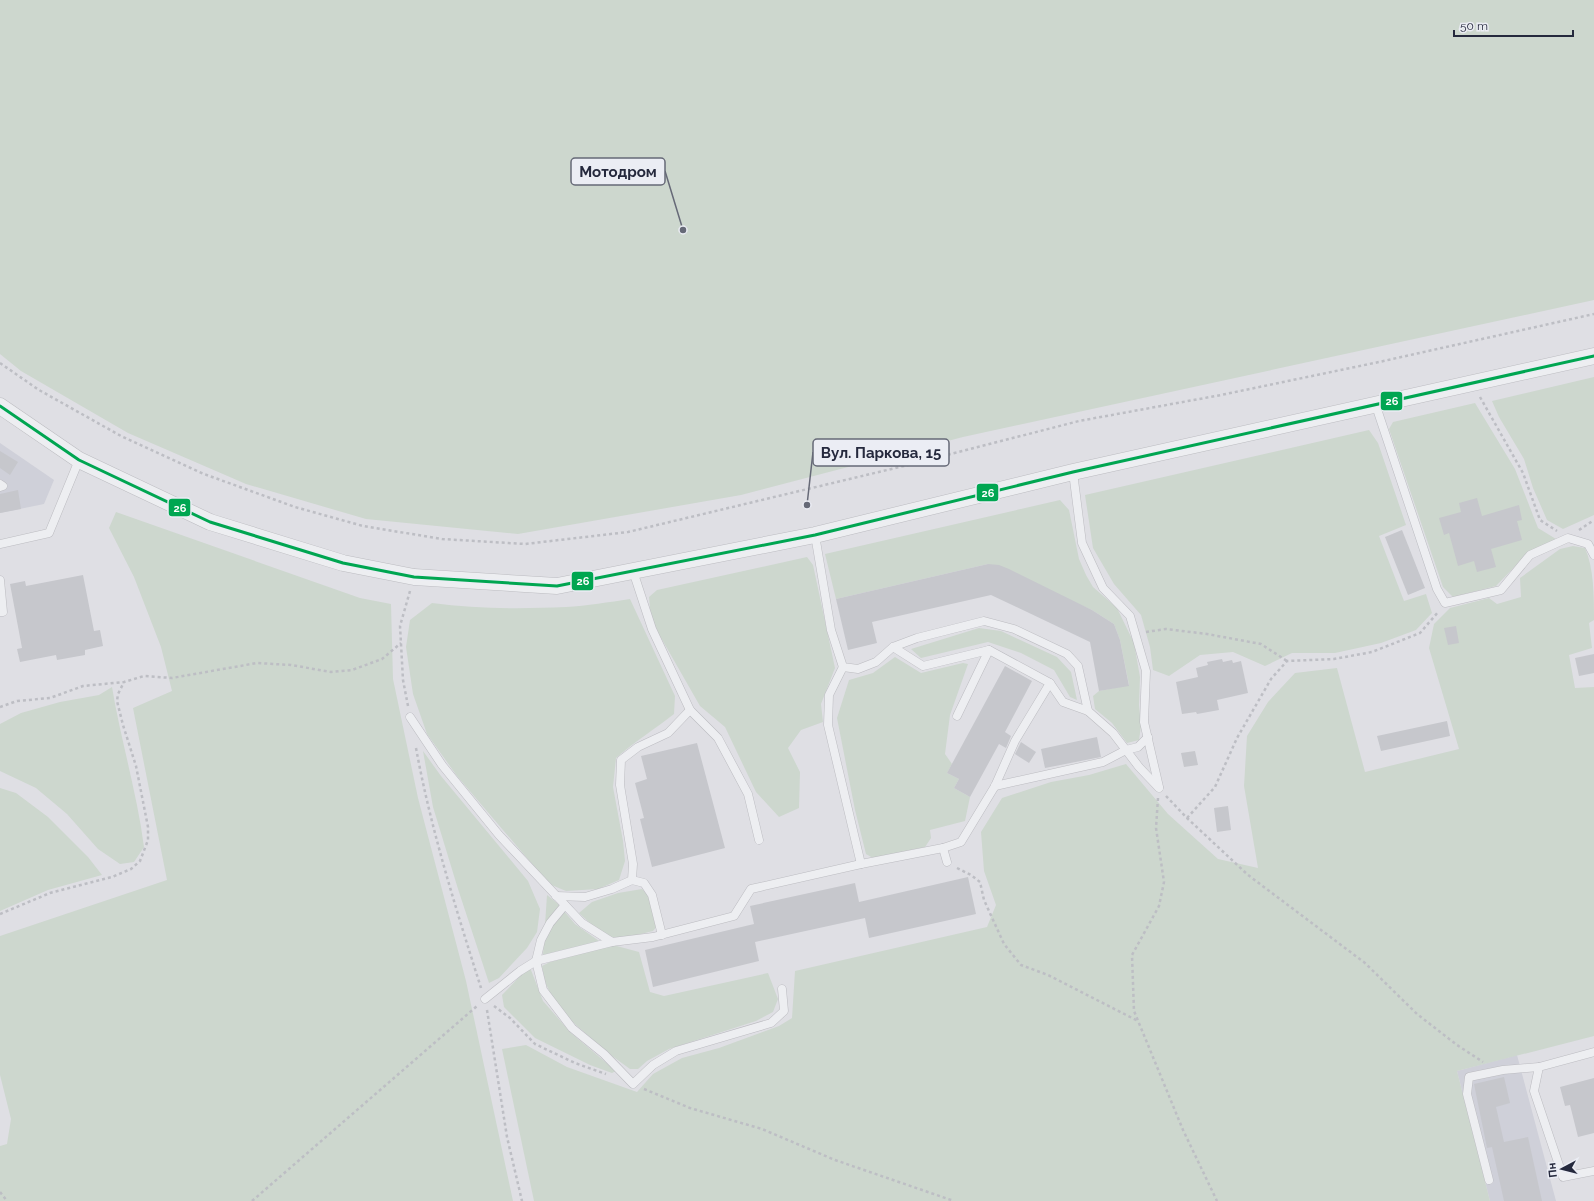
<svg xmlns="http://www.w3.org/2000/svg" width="1594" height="1201" font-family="Raleway,sans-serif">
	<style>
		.built { fill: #cfd0d9 }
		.green { fill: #cdd7ce }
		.building { fill: #c6c7cc }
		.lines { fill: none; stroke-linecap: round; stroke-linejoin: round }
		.service-casing { stroke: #bcbcc1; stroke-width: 9 }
		.minor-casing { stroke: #bcbcc1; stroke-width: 17 }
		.path { stroke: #bdbec4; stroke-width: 2.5; stroke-dasharray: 3 3; stroke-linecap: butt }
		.service { stroke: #edeef1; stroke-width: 8 }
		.minor { stroke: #edeef1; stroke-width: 16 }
		.bus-1-casing { stroke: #ebedf4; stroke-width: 6 }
		.bus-1 { stroke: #00a651; stroke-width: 3 }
		.leader { fill: none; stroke: #666977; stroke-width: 1.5 }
		.callout-dot { fill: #666977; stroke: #ebedf4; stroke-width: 1.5 }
		.callout { fill: #ebedf4; stroke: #666977; stroke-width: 1.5 }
		.callout-label { font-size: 15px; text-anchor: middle; font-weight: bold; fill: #25293d }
		.line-badge { stroke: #ebedf4; stroke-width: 1.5 }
		.badge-label { font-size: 11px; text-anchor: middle; font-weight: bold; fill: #fff }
	</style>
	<rect width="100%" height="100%" fill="#dfdfe4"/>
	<!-- built -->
	<g class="built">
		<polygon points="0,443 54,480 44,504 0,513"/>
		<polygon points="1517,1055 1556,1201 1490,1201 1457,1071"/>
	</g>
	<!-- green -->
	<g class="green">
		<polygon points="0,0 1594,0 1594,300 963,437 741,495 518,534 366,519 246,484 128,433 21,371 0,354"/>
		<polygon points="1594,377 1594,515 1563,529 1547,520 1533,488 1524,459 1499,417 1492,401"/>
		<polygon points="1475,403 1515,469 1538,528 1556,539 1530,551 1496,586 1453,597 1443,587 1389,429 1393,422"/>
		<polygon points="1369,430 1378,443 1406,525 1379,536 1404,601 1426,594 1432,613 1416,630 1381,643 1335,653 1292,653 1265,666 1233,652 1200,655 1169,676 1153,670 1150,647 1141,615 1114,584 1093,548 1085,495"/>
		<polygon points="1060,500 1069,510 1079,559 1086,575 1093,587 1117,608 1134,643 1140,677 1139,705 1141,726 1139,740 1127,743 1112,723 1095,709 1093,696 1099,691 1129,685 1120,640 1114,624 1092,610 988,564 836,599 825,554"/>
		<polygon points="116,512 360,598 391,604 393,679 418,798 466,981 513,1201 0,1201 0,1146 7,1144 11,1119 0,1075 0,936 167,880 133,708 172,691 161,647 134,577 109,528"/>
		<path d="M1573,546L1585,548C1594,568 1594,597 1594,620L1589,623L1592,648L1569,655L1575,688L1594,687V1036L1457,1071L1490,1201H534L502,1049L526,1045L567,1067L637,1092L653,1074L682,1058L719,1048L779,1026L792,1018L795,971L987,927L996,905L984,871L981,832L1002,798L1051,782L1089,775L1126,764L1168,814L1218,859L1258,868L1244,786L1247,736L1268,702L1295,673L1337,668L1365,772L1459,749L1429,648L1434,624L1450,608L1489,598L1497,604L1521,597L1520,578L1560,549Z"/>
		<polygon points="807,557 813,565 835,668 821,704 823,722 801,730 788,748 800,772 799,808 779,817 756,792 725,727 700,706 656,629 650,609 649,597 657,590"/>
		<path d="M630,599L675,696L674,714C655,729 634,742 616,758L613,787L623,841L625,861L619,880L598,889L566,891L549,884L457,776L427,734L413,694L406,647L410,620L432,603C476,609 522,609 566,607C587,606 609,602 630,599Z"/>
		<polygon points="979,628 1001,631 1057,657 1071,672 1077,700 1070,697 1054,670 1021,653 988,642 921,658 911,649"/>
		<polygon points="895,657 921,673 963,663 968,664 950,715 945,754 952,764 947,773 959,779 954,788 970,797 965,821 930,830 931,838 925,847 873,858 866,854 855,810 837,718 849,680 873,673"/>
		<path d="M112,687C121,741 137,793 144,847L134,862L120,864L98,849L67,814L36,788L0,771V724L21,713L60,702L99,695Z"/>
		<polygon points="423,751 441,776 528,881 540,909 537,932 527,948 499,978 489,983 458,889 433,807"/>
		<polygon points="0,788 16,793 48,817 88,857 102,875 48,890 0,911"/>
		<polygon points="642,889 648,895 657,926 653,931 633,936 612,938 592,925 579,913 592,902 618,893"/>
		<polygon points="547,895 557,903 575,924 599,941 543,955"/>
		<polygon points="613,945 639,952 650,992 664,996 768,973 778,999 773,1012 756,1021 669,1049 647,1061 638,1069 630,1069 608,1053 568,1018 553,999 545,982 542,966 550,962"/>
		<polygon points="526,970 531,970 543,1001 571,1033 616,1071 612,1073 590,1065 535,1038 504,1007 502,995"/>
	</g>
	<!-- building -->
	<g class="building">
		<polygon points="0,451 18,462 10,475 0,468"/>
		<polygon points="18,490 21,509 0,513 0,494"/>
		<polygon points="1477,498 1482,516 1519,505 1522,520 1517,521 1522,540 1491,549 1496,567 1477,572 1474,561 1458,566 1449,533 1444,535 1439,518 1461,512 1459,503"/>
		<polygon points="1402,530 1425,588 1408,595 1385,537"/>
		<polygon points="988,564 999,565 1009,569 1092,610 1114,624 1120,640 1129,686 1099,691 1090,642 991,595 872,622 877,643 848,650 836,599"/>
		<polygon points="83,575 94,631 100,630 103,646 85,650 85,655 57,660 56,655 20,662 17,649 22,648 10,584 25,581 26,586"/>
		<polygon points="1456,626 1459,643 1448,645 1444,628"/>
		<polygon points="1594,654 1594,673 1579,676 1575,658"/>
		<polygon points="1222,659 1223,662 1232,660 1233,663 1241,661 1248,693 1217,700 1219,710 1197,714 1196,712 1182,714 1176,682 1198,677 1196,668 1208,665 1207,662"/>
		<polygon points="1005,666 1032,681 1005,732 1011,736 1006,748 999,744 970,797 954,788 959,779 947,773"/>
		<polygon points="1447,721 1450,736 1381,751 1377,736"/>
		<polygon points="1097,737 1101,757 1045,768 1041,749"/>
		<polygon points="1021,742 1036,752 1029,763 1015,754"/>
		<polygon points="697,743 725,848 652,867 640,819 644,818 635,783 647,779 641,756"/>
		<polygon points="1195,751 1198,765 1184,767 1181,753"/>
		<polygon points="1228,806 1231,830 1217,832 1214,808"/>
		<polygon points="968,877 976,914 869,938 865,918 755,942 759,961 653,987 645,950 754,924 750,906 855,883 859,902"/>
		<polygon points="1504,1077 1510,1103 1496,1107 1504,1142 1528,1137 1542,1201 1504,1201 1492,1147 1487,1148 1474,1084"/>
		<polygon points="1594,1078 1594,1133 1578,1137 1570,1105 1565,1106 1560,1087"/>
	</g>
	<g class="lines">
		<defs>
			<g id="service">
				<polyline points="1376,406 1437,589 1445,603 1501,590 1530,555 1568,538 1588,544 1594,555"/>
				<polyline points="1073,472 1082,543 1103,588 1130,616 1146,671 1144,722 1159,787"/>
				<polyline points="0,484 3,486 0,487"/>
				<polyline points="815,535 831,630 843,667 858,669 876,662 893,647 917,638 984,621 1014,629 1067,654 1078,666 1088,711 1113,733 1139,767 1159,788"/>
				<polyline points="0,544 49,533 79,460"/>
				<polyline points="633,571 652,629 690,710 718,738 748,794 759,840"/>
				<polyline points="0,580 3,612 0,612"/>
				<polyline points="893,647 923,666 989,650 1050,683 1063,702 1088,711"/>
				<polyline points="843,667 829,695 828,725 861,864"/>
				<polyline points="957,716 989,650"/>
				<polyline points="410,717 442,765 499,835 582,923 612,942 653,937 734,916 751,889 861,864 943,848 947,862"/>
				<polyline points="995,786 1103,762 1126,750 1138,747 1148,737"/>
				<polyline points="943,848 961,842 995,786 1015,741 1050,683"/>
				<polyline points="632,880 644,883 652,895 662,935"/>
				<polyline points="556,896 585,897 612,889 632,880 633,864 620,785 621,760 638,747 668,733 690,710"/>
				<polyline points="565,905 550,923 541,940 536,961 543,990 572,1028 604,1054 633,1084 653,1065 676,1051 771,1023 784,1011 782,989"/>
				<polyline points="485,999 520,971 536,961 612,942"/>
				<polyline points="1594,1052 1539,1067 1534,1091 1563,1177 1594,1171"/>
				<polyline points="1489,1180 1467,1094 1469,1077 1503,1070 1539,1067"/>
			</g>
			<polyline id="minor" points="0,406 79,460 210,522 343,563 414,577 557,586 815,535 1073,472 1594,356"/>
		</defs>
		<!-- service casing -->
		<use href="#service" class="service-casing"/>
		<!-- minor casing -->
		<use href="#minor" class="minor-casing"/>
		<!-- path -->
		<g class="path">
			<polyline points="0,363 39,390 121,436 204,474 295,507 363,526 442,539 525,544 628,532 908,465 1079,421 1221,395 1379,362 1594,314"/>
			<polyline points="1480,397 1523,473 1540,520 1557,531"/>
			<polyline points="1579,530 1594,520"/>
			<polyline points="1146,632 1166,629 1207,634 1261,644 1287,661"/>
			<polyline points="408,706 403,680 400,626 410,591"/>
			<polyline points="0,707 17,701 50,698 83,686 124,682 144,676 172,678 257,663 291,665 331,672 352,670 382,659 401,643"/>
			<path d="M416,748C431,830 456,909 481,988"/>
			<polyline points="1166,796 1187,818 1248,875 1365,963 1417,1014 1457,1045 1483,1062"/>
			<polyline points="1158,798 1156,828 1164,882 1159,906 1132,955 1134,1011 1183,1130 1217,1201"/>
			<polyline points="1187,818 1215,787 1237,738 1271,679 1287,661 1334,659 1372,652 1420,633 1439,611"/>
			<polyline points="957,868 971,875 980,882 984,900 1004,944 1021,965 1048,975 1138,1021"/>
			<polyline points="0,914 50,893 112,877 131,869 140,861 148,840 148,827 136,766 123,725 117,701 118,694 124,682"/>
			<polyline points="494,1006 510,1018 535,1044 575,1063 606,1074"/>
			<polyline points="487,1010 507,1137 522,1201"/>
			<polyline points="644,1089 690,1108 762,1129 835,1160 954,1201"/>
			<polyline points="0,1192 7,1201"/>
			<polyline points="252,1201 477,1006"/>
		</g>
		<!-- service -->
		<use href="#service" class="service"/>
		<!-- minor -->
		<use href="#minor" class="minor"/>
		<defs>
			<polyline id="bus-1" points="0,406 79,460 210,522 343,563 414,577 557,586 815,535 1073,472 1594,356"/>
		</defs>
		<!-- bus-1 casing -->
		<use href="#bus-1" class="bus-1-casing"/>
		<!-- bus-1 -->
		<use href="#bus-1" class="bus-1"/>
	</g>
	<!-- callouts -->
	<path class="leader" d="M683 230L665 171M807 505L813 452"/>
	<g class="callout-dot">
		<circle cx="683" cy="230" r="4"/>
		<circle cx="807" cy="505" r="4"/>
	</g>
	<g class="callout">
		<rect x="571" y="158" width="94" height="27" rx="4"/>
		<rect x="813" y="439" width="136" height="27" rx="4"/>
	</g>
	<g class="callout-label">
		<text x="618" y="177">Мотодром</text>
		<text x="881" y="458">Вул. Паркова, 15</text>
	</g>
	<g class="line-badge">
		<rect x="1380" y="391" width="23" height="20" rx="4" fill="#00a651"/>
		<rect x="976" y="483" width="23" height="19" rx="4" fill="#00a651"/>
		<rect x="168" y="498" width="23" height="19" rx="4" fill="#00a651"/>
		<rect x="571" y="571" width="23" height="20" rx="4" fill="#00a651"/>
	</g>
	<g class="badge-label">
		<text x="1392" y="405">26</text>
		<text x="988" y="497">26</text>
		<text x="180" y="512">26</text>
		<text x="583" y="585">26</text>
	</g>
	<!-- north arrow -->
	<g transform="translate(1562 1169) rotate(263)" stroke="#ebedf4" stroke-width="3" paint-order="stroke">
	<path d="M0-3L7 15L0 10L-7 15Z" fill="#25293d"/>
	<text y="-6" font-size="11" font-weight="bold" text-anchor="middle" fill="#25293d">Пн</text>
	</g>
	<!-- scale -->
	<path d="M1454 30v6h119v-6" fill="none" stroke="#25293d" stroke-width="2"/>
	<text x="1460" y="30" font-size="12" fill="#25293d" stroke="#ebedf4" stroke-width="3" paint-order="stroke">50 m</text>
</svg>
